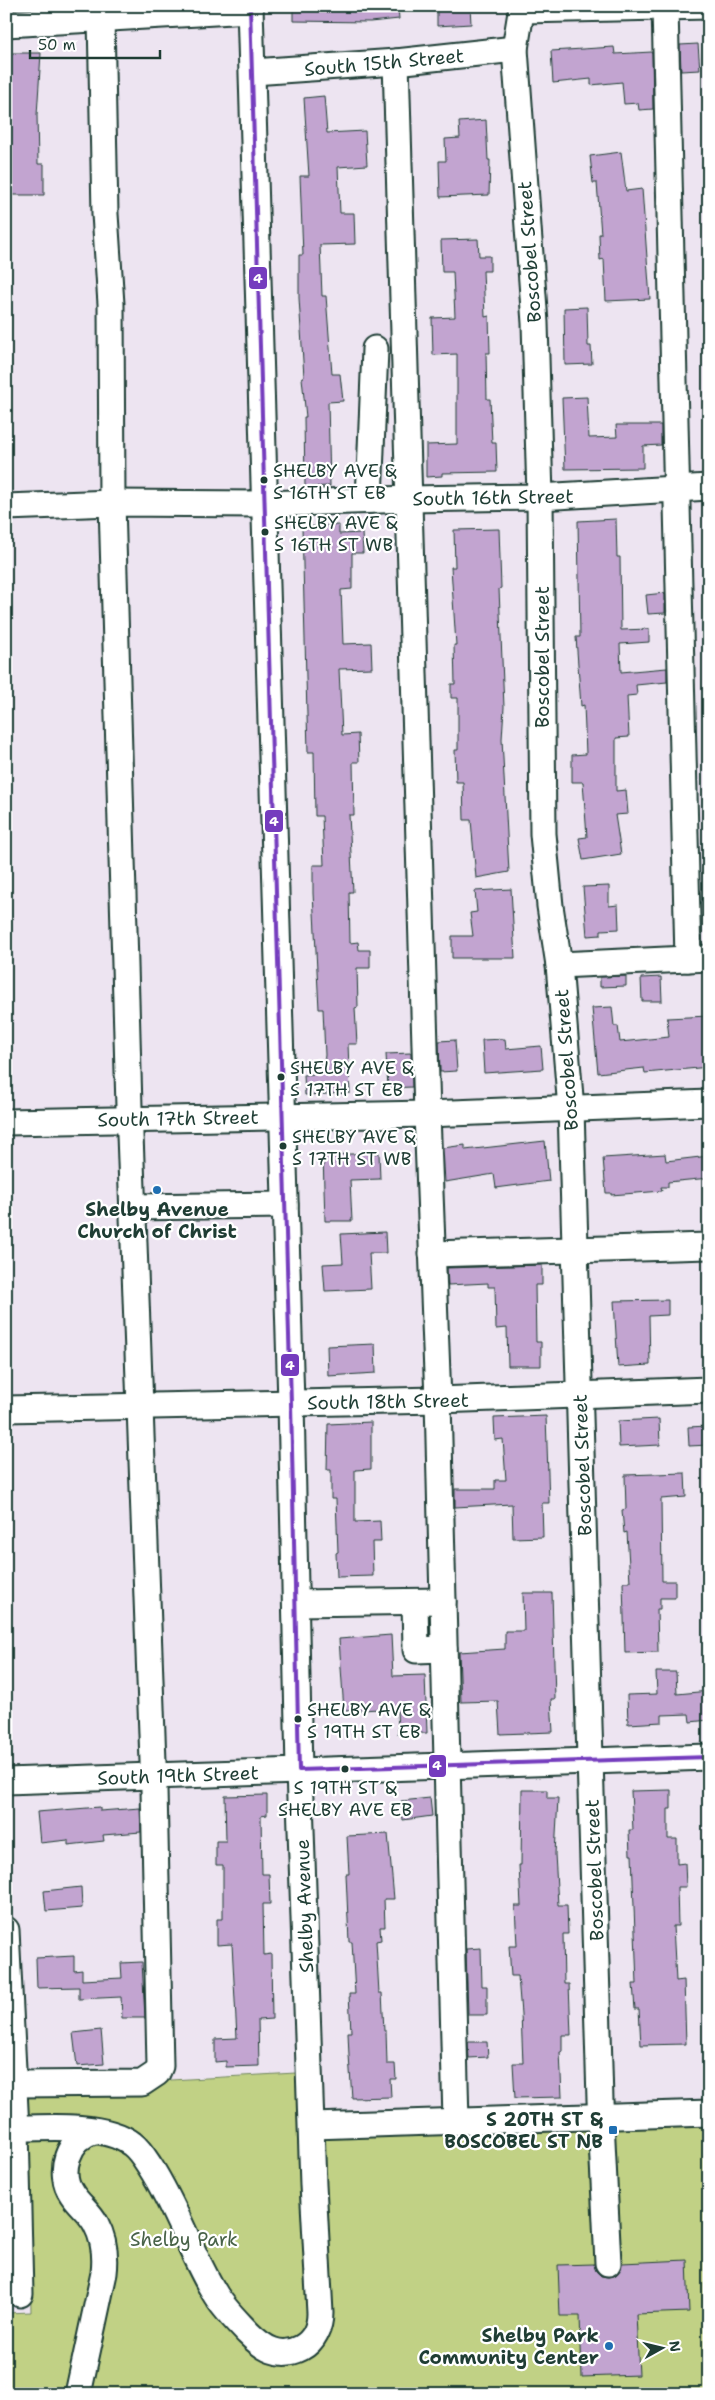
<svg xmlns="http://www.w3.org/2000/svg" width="715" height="2400" font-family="'Shantell Sans',sans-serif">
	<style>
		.green { fill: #c1d185; stroke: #70875c }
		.building { fill: #c2a4d0; stroke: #1f3d34 }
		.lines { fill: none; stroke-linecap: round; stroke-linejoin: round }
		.minor-casing { stroke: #1f3d34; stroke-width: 29 }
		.minor { stroke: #fff; stroke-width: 25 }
		.bus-1-casing { stroke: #fff; stroke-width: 8 }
		.bus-1 { stroke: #753cbe; stroke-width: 4 }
		.bus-dot { fill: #1f3d34; stroke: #fff; stroke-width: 2 }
		.poi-dot { fill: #1f6fb2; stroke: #fff; stroke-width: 2 }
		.labels { text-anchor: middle; stroke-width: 4.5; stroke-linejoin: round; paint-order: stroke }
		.bus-label { font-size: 18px; fill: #1f3d34; stroke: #fff; text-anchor: start }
		.street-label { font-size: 19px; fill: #1f3d34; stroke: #fff }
		.poi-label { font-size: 19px; font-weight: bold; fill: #1f3d34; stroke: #fff; text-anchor: end }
		.park-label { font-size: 19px; fill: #486248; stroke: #fff }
		.line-badge { stroke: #fff; stroke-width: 2 }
		.badge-label { font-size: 14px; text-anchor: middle; font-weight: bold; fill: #fff }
	</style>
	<rect width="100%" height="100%" fill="#ede4f1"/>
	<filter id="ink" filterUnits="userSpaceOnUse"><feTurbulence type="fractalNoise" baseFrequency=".02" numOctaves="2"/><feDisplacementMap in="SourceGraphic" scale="10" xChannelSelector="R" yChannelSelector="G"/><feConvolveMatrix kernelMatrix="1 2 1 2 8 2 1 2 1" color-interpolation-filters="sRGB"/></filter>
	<g filter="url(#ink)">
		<!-- green -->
		<polygon class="green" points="296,2073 299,2138 709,2125 709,2394 6,2394 6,2313 31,2312 28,2088"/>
		<!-- building -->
		<g class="building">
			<polygon points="293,6 398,6 399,19 370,22 293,21"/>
			<polygon points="437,6 470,6 471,24 437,26"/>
			<polygon points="698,44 700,70 681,71 680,45"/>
			<polygon points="614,47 615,54 652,52 653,109 639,110 638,103 624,104 622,82 591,85 591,79 553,83 551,51"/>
			<polygon points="6,53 41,53 37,115 38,164 44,164 44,195 10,195"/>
			<polygon points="324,96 327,133 365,131 367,165 338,167 340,213 354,213 355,244 320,245 322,296 326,296 332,374 340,374 343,401 328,402 330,486 305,487 304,417 306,417 302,378 304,377 299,298 299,255 303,255 300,176 309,176 304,98"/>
			<polygon points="486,120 488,160 490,160 489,195 440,197 439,161 446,161 445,139 460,138 459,122"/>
			<polygon points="621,152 626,191 642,189 650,299 606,301 604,259 600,260 599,234 601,234 597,183 593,183 590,156"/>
			<polygon points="478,239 479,256 490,256 490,271 483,271 485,317 489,316 490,353 486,353 487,399 490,399 492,443 496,443 497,472 442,473 442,476 426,477 426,445 457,444 457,354 433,355 432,318 455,317 453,272 442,272 441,240"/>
			<polygon points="587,307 588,346 591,346 592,364 565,365 564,308"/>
			<polygon points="587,397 589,438 617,437 616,425 661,425 661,445 643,446 643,468 565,469 562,398"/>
			<polygon points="616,519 617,557 620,557 621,630 649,629 649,642 620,644 621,672 667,668 667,682 636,685 637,695 627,696 629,737 616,738 616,791 626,790 628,814 615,815 621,854 583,860 579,838 587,837 583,782 572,782 572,755 586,754 584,705 581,706 576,637 580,637 578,521"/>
			<polygon points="339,525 339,534 362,533 363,553 352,553 352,589 341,590 343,644 371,643 372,668 339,669 342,735 358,734 359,762 353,762 354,815 349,815 353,892 349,892 350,943 358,942 359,950 370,950 370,968 357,968 358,1007 355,1008 357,1044 348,1044 350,1093 305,1095 304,1075 315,1074 315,1064 324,1064 325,1055 323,1009 319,1009 313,893 313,865 324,865 322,816 315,816 314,752 308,752 302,527"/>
			<polygon points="499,529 501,588 499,589 504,707 502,739 509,872 476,878 471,820 464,820 463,782 456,782 455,750 458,750 458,698 451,698 451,684 455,684 454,645 456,645 451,567 455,567 454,530"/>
			<polygon points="665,593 665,613 648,614 646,595"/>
			<polygon points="609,886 609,906 618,905 619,929 601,930 601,935 587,936 583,887"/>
			<polygon points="511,889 515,958 452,958 452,936 473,936 470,913 477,912 475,891"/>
			<polygon points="626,976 626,986 600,987 600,977"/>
			<polygon points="661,977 662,1001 642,1001 641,978"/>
			<polygon points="612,1007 614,1026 618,1026 620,1042 669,1037 667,1018 709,1016 709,1067 645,1073 644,1068 598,1073 592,1008"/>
			<polygon points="505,1039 506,1049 541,1046 543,1069 484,1073 482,1040"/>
			<polygon points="455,1040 457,1071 440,1072 439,1041"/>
			<polygon points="411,1053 412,1087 388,1088 386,1054"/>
			<polygon points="545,1141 549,1181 496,1188 494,1174 445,1182 443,1148 465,1145 465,1150"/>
			<polygon points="379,1153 380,1179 350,1180 352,1221 325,1221 323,1155"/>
			<polygon points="665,1154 666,1161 709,1156 709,1178 668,1182 668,1187 661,1187 662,1191 611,1195 611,1193 606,1193 603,1158"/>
			<polygon points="385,1232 386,1253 369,1253 371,1289 325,1291 323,1264 343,1263 341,1234"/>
			<polygon points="542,1265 542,1285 535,1285 536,1342 541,1342 541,1366 508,1366 507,1328 496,1329 495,1287 488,1287 488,1283 448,1285 447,1268"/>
			<polygon points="668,1300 668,1315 649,1316 650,1365 618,1367 614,1301"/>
			<polygon points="375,1344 376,1373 328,1376 327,1346"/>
			<polygon points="546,1416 549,1503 542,1503 543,1537 513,1538 512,1504 455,1507 455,1489 495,1489 495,1480 506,1480 503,1439 495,1440 494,1418"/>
			<polygon points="659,1419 660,1445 619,1447 618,1421"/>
			<polygon points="371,1422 371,1469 355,1470 355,1522 380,1521 381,1542 372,1542 373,1576 337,1577 336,1553 338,1552 336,1499 331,1499 331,1470 327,1470 328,1424"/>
			<polygon points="708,1426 709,1445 689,1446 688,1427"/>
			<polygon points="685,1473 686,1497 661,1499 662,1581 675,1581 675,1598 660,1598 660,1609 657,1609 658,1652 625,1653 623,1582 630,1582 627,1532 624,1533 622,1510 626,1509 625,1475"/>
			<polygon points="523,1593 552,1593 555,1699 551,1699 553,1732 500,1734 498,1701 461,1702 459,1652 505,1649 505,1631 524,1631"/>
			<polygon points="391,1635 393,1676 425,1675 427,1733 398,1734 397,1708 344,1711 339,1639"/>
			<polygon points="656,1672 676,1672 677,1694 709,1691 709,1720 690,1722 689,1714 662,1715 662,1722 628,1724 627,1695 657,1694"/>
			<polygon points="522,1790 547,1790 547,1798 558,1798 555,1854 558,1905 567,1905 568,1934 563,1934 564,1984 569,1984 571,2035 562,2035 562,2052 560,2052 562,2097 515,2098 513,2063 523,2063 521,2014 518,1976 511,1976 509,1946 517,1946 515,1906 521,1906 519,1865 521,1865"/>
			<polygon points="671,1790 671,1809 668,1809 668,1839 677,1839 677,1864 685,1863 686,1887 677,1887 678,1926 673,1926 676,1981 684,1980 686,2044 641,2045 639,2009 635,2009 633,1984 637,1984 632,1855 630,1855 629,1830 633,1830 631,1791"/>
			<polygon points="267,1795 267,1815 261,1816 262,1874 269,1874 270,1904 263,1904 264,1955 271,1954 272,2019 258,2020 259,2066 226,2067 226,2061 215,2062 215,2039 237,2038 232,1944 217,1945 217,1919 223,1919 223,1865 216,1865 216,1841 226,1841 225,1796"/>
			<polygon points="430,1798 432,1816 403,1820 401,1801"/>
			<polygon points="100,1807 100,1811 140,1808 141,1832 103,1835 104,1841 68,1845 68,1840 40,1843 37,1812"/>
			<polygon points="388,1834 394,1899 384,1899 385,1927 380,1927 381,1940 376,1941 379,1993 382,1993 384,2031 386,2031 387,2064 395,2064 396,2079 390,2079 391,2097 352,2098 349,2056 348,2032 351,2032 349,1994 355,1994 352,1942 349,1942 346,1874 349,1874 347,1836"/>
			<polygon points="81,1887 82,1908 46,1911 44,1891"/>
			<polygon points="481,1948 482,1986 487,1986 487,2015 468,2015 466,1949"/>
			<polygon points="74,1956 74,1971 82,1970 82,1980 122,1978 121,1963 142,1962 145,2018 122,2018 121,1997 79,1999 79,1987 37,1988 36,1958"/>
			<polygon points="101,2030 104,2064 77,2066 73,2033"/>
			<polygon points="468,2042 487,2042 488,2057 469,2058"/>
			<polygon points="687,2260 689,2312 636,2314 639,2375 582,2377 580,2316 560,2316 558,2265 594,2264 596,2271 601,2276 608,2277 616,2275 621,2269 622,2263"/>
		</g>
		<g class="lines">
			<defs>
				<g id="minor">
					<polyline points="522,6 515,49 535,323 540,497 543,834 550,906 559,965 571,1109 600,2100 608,2263"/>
					<polyline points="665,8 688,959"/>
					<polyline points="523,10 709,6"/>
					<polyline points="6,24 250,10"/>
					<polyline points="396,62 427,1114 438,1400 456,2122"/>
					<polyline points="253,72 396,62 515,49"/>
					<polyline points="369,500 375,349"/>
					<polyline points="6,507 112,503 265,504 409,499 540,497 709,487"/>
					<polyline points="559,965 709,958"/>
					<polyline points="6,1122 427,1114 709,1103"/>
					<polyline points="133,1207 285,1205"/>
					<polyline points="432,1254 709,1246"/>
					<polyline points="6,1409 438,1400 709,1390"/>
					<polyline points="415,1602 416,1650 444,1649"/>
					<polyline points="296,1603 443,1601"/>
					<polyline points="6,1781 709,1757"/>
					<polyline points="6,1930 16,2129 20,2294"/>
					<polyline points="14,2084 142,2083 157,2073 160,2066 154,1789 129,1107 112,503 111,304 105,214 101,18"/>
					<polyline points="313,2126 709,2113"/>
					<path d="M6,2129C40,2128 104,2122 132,2144C140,2150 145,2159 151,2168C176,2207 190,2252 214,2292C223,2308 236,2320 248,2333C263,2348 280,2359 301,2348C314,2341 320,2327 320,2313L313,2185L299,1770L291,1403L250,6"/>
					<path d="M78,2394L104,2273C106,2256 104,2239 96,2224C90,2212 79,2205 72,2194C57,2173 68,2137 94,2131"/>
				</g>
			</defs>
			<!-- minor casing -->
			<use href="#minor" class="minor-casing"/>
			<!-- minor -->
			<use href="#minor" class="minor"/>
			<defs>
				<polyline id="bus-1" points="250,6 291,1403 299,1770 709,1757"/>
			</defs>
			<!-- bus-1 casing -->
			<use href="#bus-1" class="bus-1-casing"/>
			<!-- bus-1 -->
			<use href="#bus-1" class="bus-1"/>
		</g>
	</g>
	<!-- markers -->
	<g class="bus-dot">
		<circle cx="264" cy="480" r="4.5"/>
		<circle cx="265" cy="532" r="4.5"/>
		<circle cx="281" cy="1077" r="4.5"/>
		<circle cx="283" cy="1146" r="4.5"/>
		<circle cx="298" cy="1719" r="4.5"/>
		<circle cx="345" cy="1769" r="4.5"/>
	</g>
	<g class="poi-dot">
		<circle cx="157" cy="1190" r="5"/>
		<rect x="608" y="2125" width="10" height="10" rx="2.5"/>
		<circle cx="609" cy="2346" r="5"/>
	</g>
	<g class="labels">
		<!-- bus labels -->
		<g class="bus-label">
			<text x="273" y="477">SHELBY AVE &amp;<tspan x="273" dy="22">S 16TH ST EB</tspan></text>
			<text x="274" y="529">SHELBY AVE &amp;<tspan x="274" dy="22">S 16TH ST WB</tspan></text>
			<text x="290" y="1074">SHELBY AVE &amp;<tspan x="290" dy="22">S 17TH ST EB</tspan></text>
			<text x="292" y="1143">SHELBY AVE &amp;<tspan x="292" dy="22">S 17TH ST WB</tspan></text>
			<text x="307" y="1716">SHELBY AVE &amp;<tspan x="307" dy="22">S 19TH ST EB</tspan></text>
			<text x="345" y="1794" text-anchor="middle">S 19TH ST &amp;<tspan x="345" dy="22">SHELBY AVE EB</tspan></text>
		</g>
		<!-- street labels -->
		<g class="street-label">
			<text transform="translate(384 62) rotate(-5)" y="7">South 15th Street</text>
			<text transform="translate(529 252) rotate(-94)" y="7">Boscobel Street</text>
			<text transform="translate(493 497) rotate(-1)" y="7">South 16th Street</text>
			<text transform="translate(542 657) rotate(-90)" y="7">Boscobel Street</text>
			<text transform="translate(566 1060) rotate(-94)" y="7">Boscobel Street</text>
			<text transform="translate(178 1118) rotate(-1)" y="7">South 17th Street</text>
			<text transform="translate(388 1401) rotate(-1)" y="7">South 18th Street</text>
			<text transform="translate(582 1465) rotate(-92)" y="7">Boscobel Street</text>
			<text transform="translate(178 1775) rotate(-2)" y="7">South 19th Street</text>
			<text transform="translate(594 1870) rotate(-92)" y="7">Boscobel Street</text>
			<text transform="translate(304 1906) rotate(-92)" y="7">Shelby Avenue</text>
		</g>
		<!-- poi labels -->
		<g class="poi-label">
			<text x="157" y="1216" text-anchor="middle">Shelby Avenue<tspan x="157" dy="22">Church of Christ</tspan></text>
			<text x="603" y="2126">S 20TH ST &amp;<tspan x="603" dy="22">BOSCOBEL ST NB</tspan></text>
			<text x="599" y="2342">Shelby Park<tspan x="599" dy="22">Community Center</tspan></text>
		</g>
		<!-- park labels -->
		<g class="park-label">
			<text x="184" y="2246">Shelby Park</text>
		</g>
	</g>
	<g class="line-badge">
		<rect x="248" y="266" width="20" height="24" rx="5" fill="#753cbe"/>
		<rect x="264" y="809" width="20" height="24" rx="5" fill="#753cbe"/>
		<rect x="280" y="1353" width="20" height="24" rx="5" fill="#753cbe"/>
		<rect x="428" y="1754" width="19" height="24" rx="5" fill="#753cbe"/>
	</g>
	<g class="badge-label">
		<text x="258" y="283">4</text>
		<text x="274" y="826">4</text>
		<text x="290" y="1370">4</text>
		<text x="437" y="1770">4</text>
	</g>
	<!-- margin -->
	<rect width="715" height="2400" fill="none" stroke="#fff" stroke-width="25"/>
	<rect x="12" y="12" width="690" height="2375" fill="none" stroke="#1f3d34" stroke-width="2" filter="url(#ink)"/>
	<!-- north arrow -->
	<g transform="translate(662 2348) rotate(82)" stroke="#ffffff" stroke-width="4" paint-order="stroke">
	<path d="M0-4L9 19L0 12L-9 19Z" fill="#1f3d34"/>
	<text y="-8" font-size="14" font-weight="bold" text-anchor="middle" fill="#1f3d34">N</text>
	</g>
	<!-- scale -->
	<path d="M30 50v8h130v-8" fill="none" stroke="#1f3d34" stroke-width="2.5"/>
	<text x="38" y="50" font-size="15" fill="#1f3d34" stroke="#ffffff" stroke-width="4" paint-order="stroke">50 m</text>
</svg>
